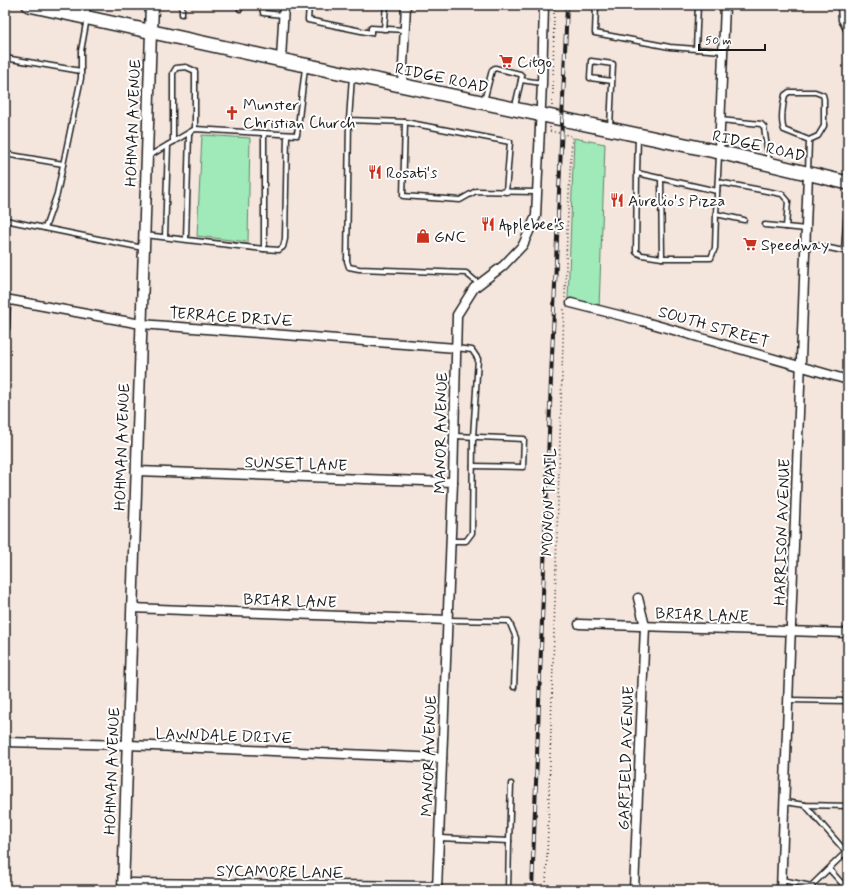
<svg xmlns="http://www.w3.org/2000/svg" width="853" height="895" font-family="Mynerve,sans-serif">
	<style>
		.green { fill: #a0e9b8; stroke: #5e826a }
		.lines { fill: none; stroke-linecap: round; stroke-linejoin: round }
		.service-casing { stroke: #1c1c1c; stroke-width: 7 }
		.minor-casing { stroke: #1c1c1c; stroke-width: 11 }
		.tertiary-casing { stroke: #1c1c1c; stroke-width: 13 }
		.secondary-casing { stroke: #1c1c1c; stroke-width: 15 }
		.primary-casing { stroke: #1c1c1c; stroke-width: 16 }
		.path { stroke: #1c1c1c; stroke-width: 1.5; stroke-dasharray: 1 3; stroke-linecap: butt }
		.service { stroke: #fff; stroke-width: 4 }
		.minor { stroke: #fff; stroke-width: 8 }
		.tertiary { stroke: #fff; stroke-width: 10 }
		.secondary { stroke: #fff; stroke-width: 12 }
		.primary { stroke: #fff; stroke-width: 13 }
		.rail-casing { stroke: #1c1c1c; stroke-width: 4 }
		.rail { stroke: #fff; stroke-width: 2.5; stroke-dasharray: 8; stroke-linecap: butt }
		.labels { text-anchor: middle; stroke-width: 4; stroke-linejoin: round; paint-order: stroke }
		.poi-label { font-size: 16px; fill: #1c1c1c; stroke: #fff; text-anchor: start }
		.street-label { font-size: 16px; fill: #1c1c1c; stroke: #fff }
	</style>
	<rect width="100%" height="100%" fill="#f5e6dd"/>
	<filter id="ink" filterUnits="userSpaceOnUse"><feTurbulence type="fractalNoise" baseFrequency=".025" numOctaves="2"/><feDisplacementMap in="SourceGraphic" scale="8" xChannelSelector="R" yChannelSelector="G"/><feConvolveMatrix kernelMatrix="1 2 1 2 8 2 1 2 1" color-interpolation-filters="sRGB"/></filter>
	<g filter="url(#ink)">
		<!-- green -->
		<g class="green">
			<polygon points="202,135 250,138 248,242 197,236"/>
			<polygon points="574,138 605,144 599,308 568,300"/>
		</g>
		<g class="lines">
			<defs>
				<g id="service">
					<polyline points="262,5 263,13 283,15"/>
					<polyline points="309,5 308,20 371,33 371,28 405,30"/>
					<polyline points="596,5 595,33 670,47 696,49"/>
					<polyline points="698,5 696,49 723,51"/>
					<polyline points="840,5 841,20 848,33"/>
					<polyline points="240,9 240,5"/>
					<polyline points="182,14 182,5"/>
					<polyline points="384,29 386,5"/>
					<polyline points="5,58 81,71"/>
					<polyline points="352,76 349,120 405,122 403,196 460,200 476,191 537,192"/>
					<polyline points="521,80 542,83"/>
					<path d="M789,92H815L823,95L824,99V126L818,136L809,140L784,130C780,120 783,105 785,95Z"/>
					<polyline points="484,101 492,70 495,68 520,74 522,76 515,106"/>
					<polyline points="349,120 347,261 349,267 359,269 466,273 479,284"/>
					<polyline points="720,120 761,124 764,127 769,161"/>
					<polyline points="405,122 510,142 506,192"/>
					<polyline points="610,127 613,64 591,61 590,78 612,81"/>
					<polyline points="638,137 637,173 717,191"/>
					<polyline points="173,142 173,73 176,68 186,67 195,71 195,129"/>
					<polyline points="5,154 63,164"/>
					<polyline points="719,155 716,214 744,220"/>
					<polyline points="149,156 195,129 297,135 305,68"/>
					<polyline points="808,172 809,140"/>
					<polyline points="637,173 636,252 642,255 662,258"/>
					<polyline points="661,178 662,258 711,258 715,248 716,214"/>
					<polyline points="718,182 782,194 788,201 786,227"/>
					<polyline points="5,220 143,248"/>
					<polyline points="765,225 806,229"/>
					<polyline points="45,228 57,194 81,78 81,51 87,18 87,5"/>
					<polyline points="145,235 264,249 279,250 283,247 285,239 287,135"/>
					<polyline points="165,236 168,145"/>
					<polyline points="186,239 189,133"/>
					<polyline points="806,243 848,252"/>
					<polyline points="264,249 264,133"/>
					<polyline points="844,251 848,195"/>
					<polyline points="454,436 524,439 523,467 473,466"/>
					<polyline points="451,541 466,541 472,533 473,437 478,359 472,350 456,348"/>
					<polyline points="448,620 509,621 516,638 514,687"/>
					<polyline points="789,700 848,701"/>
					<polyline points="785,802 805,805 848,806"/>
					<polyline points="805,805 846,852 848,850"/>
					<polyline points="439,838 509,841 511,784"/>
					<polyline points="829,869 848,890"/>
					<polyline points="782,880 811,886 814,890"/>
					<polyline points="811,886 846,852 848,854"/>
					<polyline points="508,890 509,841"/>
				</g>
				<g id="minor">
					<polyline points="281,60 284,5"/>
					<polyline points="402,86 406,5"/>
					<polyline points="719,152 725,5"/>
					<polyline points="5,299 141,324 456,348"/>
					<polyline points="571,303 642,321 848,380"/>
					<polyline points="5,328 6,299"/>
					<polyline points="137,471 453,482"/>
					<polyline points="132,608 448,620"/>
					<polyline points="579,624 848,633"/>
					<polyline points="5,742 128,745 442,758"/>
					<polyline points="124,883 437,886"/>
					<polyline points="437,890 453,482 457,315 474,288 503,266 523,245 536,216 542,83 544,5"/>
					<polyline points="634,890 645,626 638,598"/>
					<polyline points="781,890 808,174"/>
				</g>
				<polyline id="tertiary" points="123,890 151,32"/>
				<polyline id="secondary" points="151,32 152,5"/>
				<polyline id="primary" points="29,5 281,60 719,152 848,183"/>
			</defs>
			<!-- service casing -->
			<use href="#service" class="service-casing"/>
			<!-- minor casing -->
			<use href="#minor" class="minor-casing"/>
			<!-- tertiary casing -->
			<use href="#tertiary" class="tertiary-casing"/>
			<!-- secondary casing -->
			<use href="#secondary" class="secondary-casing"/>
			<!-- primary casing -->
			<use href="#primary" class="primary-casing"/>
			<!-- path -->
			<g class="path">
				<polyline points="552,106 553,90 554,5"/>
				<polyline points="550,127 550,131 572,136 567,231 565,298"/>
				<polyline points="546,890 564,308"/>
			</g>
			<!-- service -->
			<use href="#service" class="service"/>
			<!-- minor -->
			<use href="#minor" class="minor"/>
			<!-- tertiary -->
			<use href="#tertiary" class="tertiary"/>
			<!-- secondary -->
			<use href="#secondary" class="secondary"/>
			<!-- primary -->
			<use href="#primary" class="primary"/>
			<defs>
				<polyline id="rail" points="532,890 551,379 567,5"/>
			</defs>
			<!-- rail casing -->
			<use href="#rail" class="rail-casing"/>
			<!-- rail -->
			<use href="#rail" class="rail"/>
		</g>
	</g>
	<!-- icons -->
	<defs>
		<symbol id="supermarket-bare" viewBox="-9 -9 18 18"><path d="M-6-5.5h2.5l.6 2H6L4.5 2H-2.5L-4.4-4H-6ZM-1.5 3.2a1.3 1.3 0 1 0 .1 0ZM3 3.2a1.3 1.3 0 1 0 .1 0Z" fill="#c8321e" stroke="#fff" stroke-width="2.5" paint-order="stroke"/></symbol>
		<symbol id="church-bare" viewBox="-9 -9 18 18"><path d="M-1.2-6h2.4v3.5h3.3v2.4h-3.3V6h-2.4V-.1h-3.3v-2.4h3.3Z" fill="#c8321e" stroke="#fff" stroke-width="2.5" paint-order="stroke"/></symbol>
		<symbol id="restaurant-bare" viewBox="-9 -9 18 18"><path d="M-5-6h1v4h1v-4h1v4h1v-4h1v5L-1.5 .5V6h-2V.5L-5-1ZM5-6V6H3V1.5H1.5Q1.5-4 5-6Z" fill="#c8321e" stroke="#fff" stroke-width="2.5" paint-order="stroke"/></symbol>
		<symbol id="shop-bare" viewBox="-9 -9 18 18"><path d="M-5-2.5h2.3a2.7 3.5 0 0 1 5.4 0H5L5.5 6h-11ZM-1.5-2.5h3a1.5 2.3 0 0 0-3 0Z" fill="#c8321e" stroke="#fff" stroke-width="2.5" paint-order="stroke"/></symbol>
	</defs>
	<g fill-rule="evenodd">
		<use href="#supermarket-bare" x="496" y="51" width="20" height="20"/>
		<use href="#church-bare" x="222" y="103" width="20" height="20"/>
		<use href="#restaurant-bare" x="365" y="162" width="20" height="20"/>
		<use href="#restaurant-bare" x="607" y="190" width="20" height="20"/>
		<use href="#restaurant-bare" x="478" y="214" width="20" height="20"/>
		<use href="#shop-bare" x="413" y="226" width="20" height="20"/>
		<use href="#supermarket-bare" x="740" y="234" width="20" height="20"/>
	</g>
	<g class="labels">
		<!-- poi labels -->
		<g class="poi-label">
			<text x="517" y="67">Citgo</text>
			<text x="243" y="110">Munster<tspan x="243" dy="18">Christian Church</tspan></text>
			<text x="386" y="178">Rosati's</text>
			<text x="628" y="206">Aurelio's Pizza</text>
			<text x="499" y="230">Applebee's</text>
			<text x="434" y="242">GNC</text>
			<text x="761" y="250">Speedway</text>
		</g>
		<!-- street labels -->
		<g class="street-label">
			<text transform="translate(442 77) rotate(12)" y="6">RIDGE ROAD</text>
			<text transform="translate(132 123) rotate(-88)" y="6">HOHMAN AVENUE</text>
			<text transform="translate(759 145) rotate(13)" y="6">RIDGE ROAD</text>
			<text transform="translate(231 316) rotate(4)" y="6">TERRACE DRIVE</text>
			<text transform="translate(714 326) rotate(16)" y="6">SOUTH STREET</text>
			<text transform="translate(440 433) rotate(-89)" y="6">MANOR AVENUE</text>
			<text transform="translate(121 447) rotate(-88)" y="6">HOHMAN AVENUE</text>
			<text transform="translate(296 463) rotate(2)" y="6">SUNSET LANE</text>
			<text transform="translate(548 502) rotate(-88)" y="6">MONON TRAIL</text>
			<text transform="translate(781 532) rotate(-88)" y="6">HARRISON AVENUE</text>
			<text transform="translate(290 600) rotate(2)" y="6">BRIAR LANE</text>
			<text transform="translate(702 614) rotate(2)" y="6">BRIAR LANE</text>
			<text transform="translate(224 735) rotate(2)" y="6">LAWNDALE DRIVE</text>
			<text transform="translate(428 756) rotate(-88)" y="6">MANOR AVENUE</text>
			<text transform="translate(625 758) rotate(-88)" y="6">GARFIELD AVENUE</text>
			<text transform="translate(111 771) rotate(-88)" y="6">HOHMAN AVENUE</text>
			<text transform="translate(280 871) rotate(1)" y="6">SYCAMORE LANE</text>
		</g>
	</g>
	<!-- margin -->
	<rect width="853" height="895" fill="none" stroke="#fff" stroke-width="20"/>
	<rect x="10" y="10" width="833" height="875" fill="none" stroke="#1c1c1c" stroke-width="1.5" filter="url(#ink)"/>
	<!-- scale -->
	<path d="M699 44v6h66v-6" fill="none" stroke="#1c1c1c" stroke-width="2"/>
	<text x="705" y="44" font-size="12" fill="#1c1c1c" stroke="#ffffff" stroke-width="3" paint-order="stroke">50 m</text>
</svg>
